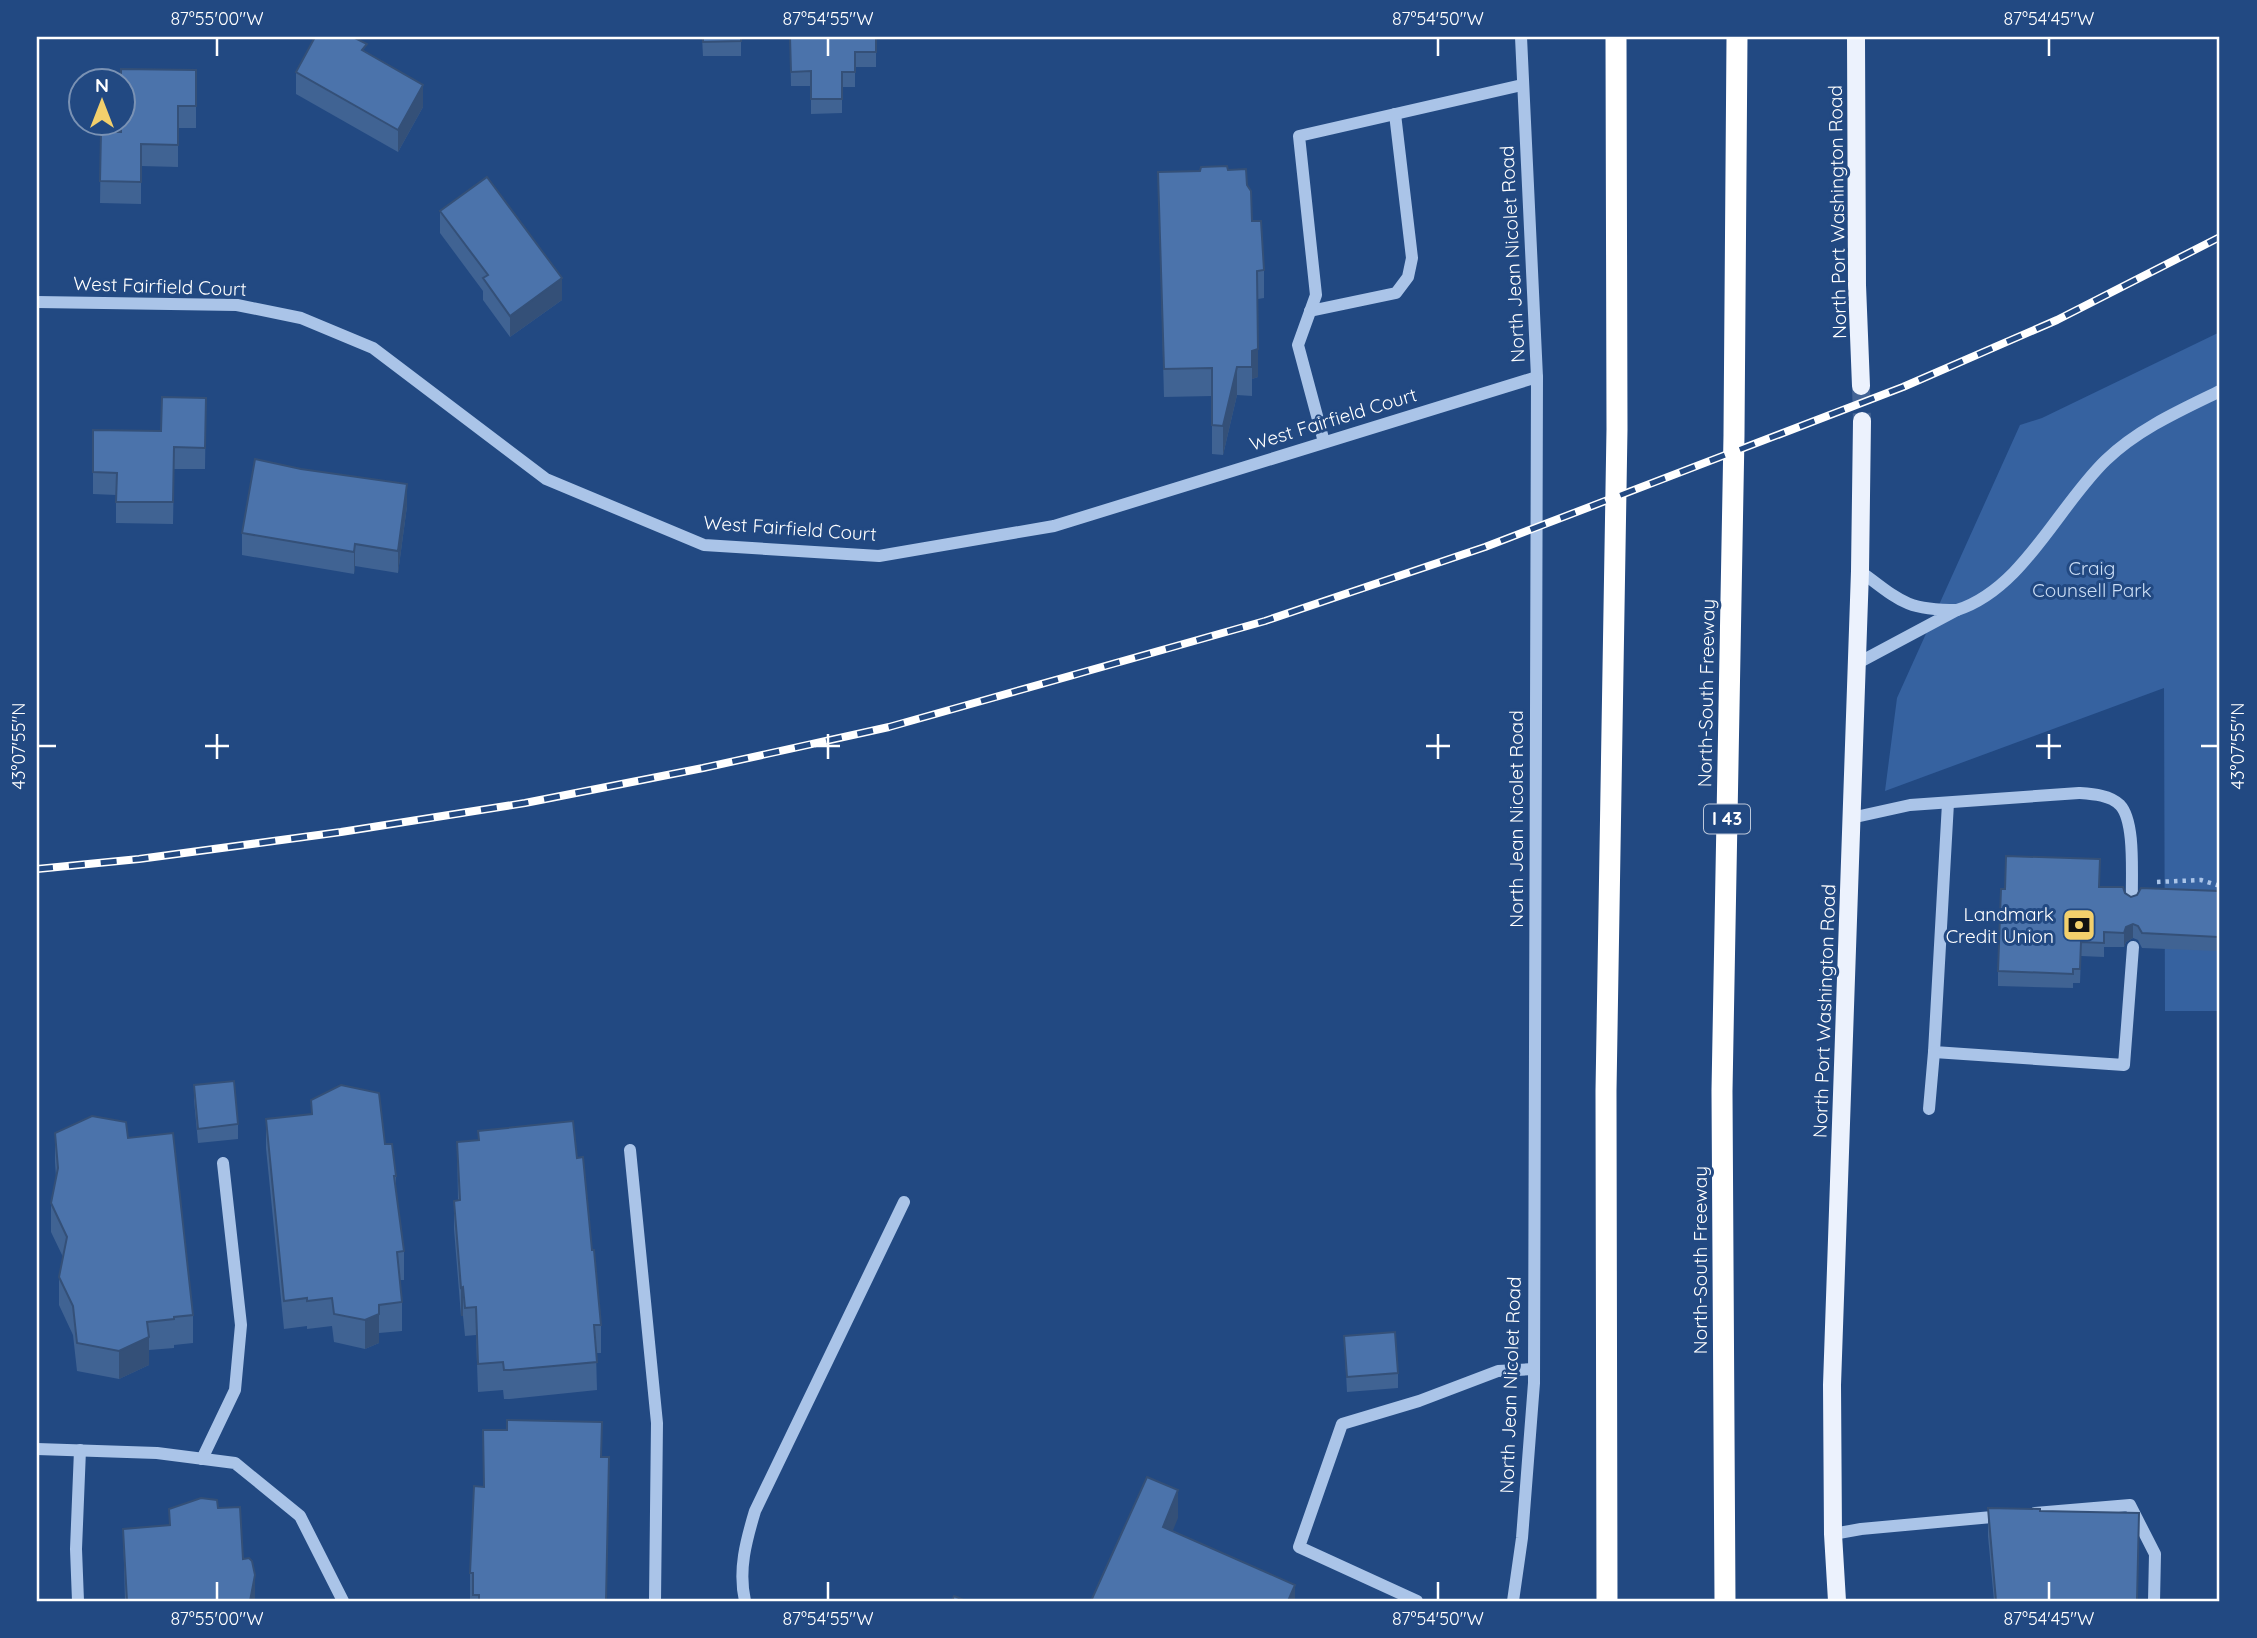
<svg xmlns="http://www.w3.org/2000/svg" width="2257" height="1638" font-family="Quicksand,sans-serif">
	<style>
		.green { fill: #3662a0 }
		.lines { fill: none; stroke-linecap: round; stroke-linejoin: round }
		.major-tunnel { stroke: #436495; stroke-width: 18; stroke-dasharray: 18 9; stroke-linecap: butt }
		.path { stroke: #aac4e8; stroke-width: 4.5; stroke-dasharray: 3.5 5; stroke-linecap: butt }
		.minor { stroke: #aac4e8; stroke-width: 12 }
		.major { stroke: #ecf2fd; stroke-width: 18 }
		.highway { stroke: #fff; stroke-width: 21 }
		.rail-casing { stroke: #fff; stroke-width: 8 }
		.rail { stroke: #224982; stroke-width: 5; stroke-dasharray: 16; stroke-linecap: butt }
		.wall { fill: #406393 }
		.shaded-wall { fill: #345078 }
		.building { fill: #4b73ab; stroke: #345078; stroke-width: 2 }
		.ticks { fill: none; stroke: #fff; stroke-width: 2.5 }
		.labels { text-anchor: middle; stroke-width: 6; stroke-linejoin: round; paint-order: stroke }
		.shield { fill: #224982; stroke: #bdc8da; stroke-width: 2 }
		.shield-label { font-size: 18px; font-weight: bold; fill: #fff }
		.street-label { font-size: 19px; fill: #fff; stroke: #224982 }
		.park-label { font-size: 19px; fill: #cddff6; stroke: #224982 }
		.poi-label { font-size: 19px; fill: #fff; stroke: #224982; text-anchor: end }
		.neatline { fill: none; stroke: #fff; stroke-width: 2.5 }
		.ticks-label { font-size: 18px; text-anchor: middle; fill: #fff }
	</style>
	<rect width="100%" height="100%" fill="#224982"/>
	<!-- green -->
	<polygon class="green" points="2220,332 2220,1011 2165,1011 2164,688 1885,791 1897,698 2020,425 2042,418"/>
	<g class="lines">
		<!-- major-tunnel -->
		<polyline class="major-tunnel" points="1861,386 1862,421"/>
		<!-- path -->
		<polyline class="path" points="2157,882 2201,880 2220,886"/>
		<!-- minor -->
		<g class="minor">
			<polyline points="37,302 237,305 301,318 373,348 546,479 704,545 879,556 1054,526 1537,377"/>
			<polyline points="1310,311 1396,293 1408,277 1412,258 1395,114"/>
			<polyline points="1324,442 1298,345 1316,295 1299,136 1522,85"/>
			<path d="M1957,610C2023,589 2058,506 2106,460C2138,429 2181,410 2220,391"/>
			<path d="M1856,664L1957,610C1906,610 1900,601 1860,571"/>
			<polyline points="1948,803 1934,1052 2124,1065 2133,947"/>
			<path d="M1851,818L1910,805L2079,793C2093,794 2110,795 2120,805C2136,822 2131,878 2132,902"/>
			<polyline points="1929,1109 1934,1052"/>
			<polyline points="630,1150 657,1423 655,1601"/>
			<polyline points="37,1449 157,1453 235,1463 300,1516 343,1601"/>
			<polyline points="202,1459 235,1390 241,1325 223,1163"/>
			<polyline points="2035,1513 2130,1505 2155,1554 2154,1601"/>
			<polyline points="1833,1534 1861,1529 2003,1516"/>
			<polyline points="78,1601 76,1549 80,1450"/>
			<path d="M745,1601C738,1570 746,1541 755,1511L904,1202"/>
			<polyline points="1417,1601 1299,1547 1342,1424 1419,1401 1498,1371 1534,1369"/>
			<polyline points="1513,1601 1522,1538 1534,1383 1537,377 1521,37"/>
		</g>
		<!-- major -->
		<g class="major">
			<polyline points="1856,37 1857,285 1861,386"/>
			<polyline points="1837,1601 1833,1534 1832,1385 1860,571 1862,421"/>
		</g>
		<!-- highway -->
		<g class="highway">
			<polyline points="1607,1601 1606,1091 1617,429 1616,37"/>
			<polyline points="1725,1601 1722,1091 1734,435 1737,37"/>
		</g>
		<defs>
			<polyline id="rail" points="37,869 139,859 341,832 525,803 703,768 889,727 1265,621 1485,547 1903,387 2057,320 2220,237"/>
		</defs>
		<!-- rail casing -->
		<use href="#rail" class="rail-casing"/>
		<!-- rail -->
		<use href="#rail" class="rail"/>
	</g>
	<!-- wall -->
	<g class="wall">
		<polygon points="702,37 741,37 741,56 703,56"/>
		<polygon points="790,37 876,37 876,67 855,67 855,87 842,87 842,113 811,114 811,86 791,86"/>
		<polygon points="367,52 423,107 398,152 296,94 296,72"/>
		<polygon points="196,70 196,128 178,128 178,167 141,166 141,204 100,203 101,132 121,132"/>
		<polygon points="1228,170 1247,185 1252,221 1264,270 1264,298 1258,299 1258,377 1252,379 1252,396 1237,395 1223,455 1212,454 1212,396 1164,397 1158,172"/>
		<polygon points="440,211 562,300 510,337 483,300 483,291 440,233"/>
		<polygon points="206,398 205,469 174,469 173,524 116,523 116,495 93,494 93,472 161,431"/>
		<polygon points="407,506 398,573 355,566 354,574 242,555 242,533"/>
		<polygon points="2100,887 2125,893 2131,897 2219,891 2218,951 2142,948 2138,940 2133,938 2126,942 2124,947 2104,947 2104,957 2081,956 2080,983 2073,983 2073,988 1998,986 1998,971"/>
		<polygon points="194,1085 238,1124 238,1139 198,1143 194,1100"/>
		<polygon points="311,1100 385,1144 396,1176 396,1190 404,1251 404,1280 400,1280 402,1302 402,1331 379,1333 379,1343 365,1349 334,1342 332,1326 307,1329 307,1326 284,1329 266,1148 266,1119 311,1114"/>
		<polygon points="478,1131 577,1158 592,1250 601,1325 601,1353 596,1353 597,1390 510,1399 504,1399 503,1390 478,1392 476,1335 465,1336 463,1316 461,1316 454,1229 454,1201 458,1200 457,1142 478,1140"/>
		<polygon points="55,1133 128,1138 193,1315 193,1343 174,1345 174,1348 149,1350 149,1365 119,1379 77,1371 73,1335 59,1305 59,1277 63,1257 51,1232 51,1203 56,1177 55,1162"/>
		<polygon points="1344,1336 1398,1373 1398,1388 1347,1392"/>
		<polygon points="483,1430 602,1457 607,1601 470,1601 470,1573 483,1487"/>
		<polygon points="218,1508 243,1559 255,1601 125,1601 123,1529 169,1525"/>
		<polygon points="1988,1508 2040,1511 2139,1541 2137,1601 1994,1601 1988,1536"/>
	</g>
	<!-- shaded-wall -->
	<g class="shaded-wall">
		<polygon points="423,85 423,107 398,152 398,130"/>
		<polygon points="562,278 562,300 510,337 510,316"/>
		<polygon points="1258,349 1258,377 1252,379 1252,351"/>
		<polygon points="1237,367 1237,395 1223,455 1223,426"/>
		<polygon points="407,484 407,506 398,573 398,551"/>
		<polygon points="355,544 355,566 354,574 354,552"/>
		<polygon points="2133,924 2133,938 2126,942 2124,947 2124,933 2126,927"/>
		<polygon points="463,1287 463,1316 461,1316 461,1288"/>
		<polygon points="379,1314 379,1343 365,1349 365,1320"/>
		<polygon points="149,1337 149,1365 119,1379 119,1351"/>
		<polygon points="1178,1490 1178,1518 1163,1555 1163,1527"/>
		<polygon points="255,1575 255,1601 250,1601"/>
		<polygon points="1295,1585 1295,1601 1288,1601"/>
	</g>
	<!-- building -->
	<g class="building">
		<polygon points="315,37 353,37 367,44 362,50 423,85 398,130 296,72"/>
		<polygon points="703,37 741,37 741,41 703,42"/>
		<polygon points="790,37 876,37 876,52 855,52 855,72 842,72 842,99 811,99 811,71 791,72"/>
		<polygon points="121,69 196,70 196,106 178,106 178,145 141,144 141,182 100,181 101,132 121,132 121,122 122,122 122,80 121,80"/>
		<polygon points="1227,166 1228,170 1246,169 1247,185 1251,191 1252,221 1261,221 1264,270 1257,271 1258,349 1252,351 1252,367 1237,367 1223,426 1212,425 1212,368 1164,369 1158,172 1200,171 1201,167"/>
		<polygon points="487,177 562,278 510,316 483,278 488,275 440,211"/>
		<polygon points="162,397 206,398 205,448 174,447 173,502 116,502 117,473 93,472 93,430 161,431"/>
		<polygon points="255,459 301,469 407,484 398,551 355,544 354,552 242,533"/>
		<polygon points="2006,856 2100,859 2099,887 2123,887 2125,893 2131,897 2137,895 2141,888 2219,891 2218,937 2142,933 2138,926 2133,924 2126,927 2124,933 2104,932 2104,943 2081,942 2080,969 2073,969 2073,974 1998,971 2001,889 2005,889"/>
		<polygon points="234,1081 238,1124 198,1129 194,1085"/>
		<polygon points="341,1085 379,1093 385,1144 392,1144 396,1176 394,1176 404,1251 397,1252 402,1302 379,1305 379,1314 365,1320 334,1314 332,1298 307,1301 307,1298 284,1301 266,1119 312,1114 311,1100"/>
		<polygon points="92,1116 126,1122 128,1138 173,1133 193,1315 174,1317 174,1319 147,1322 149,1337 119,1351 77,1343 73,1306 59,1277 67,1237 51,1203 58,1168 55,1133"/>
		<polygon points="573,1121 577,1158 583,1157 592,1250 594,1250 601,1325 594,1325 597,1362 510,1370 504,1370 503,1362 478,1364 476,1307 465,1308 463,1287 461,1288 454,1201 460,1200 457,1142 479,1140 478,1131"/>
		<polygon points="1395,1332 1398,1373 1347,1377 1344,1336"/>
		<polygon points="507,1420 602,1422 601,1457 609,1457 606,1601 479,1601 479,1595 473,1595 473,1573 470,1573 474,1486 484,1487 483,1430 507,1430"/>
		<polygon points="1147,1477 1178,1490 1163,1527 1295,1585 1288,1601 1091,1601"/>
		<polygon points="201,1498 217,1500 218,1508 240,1507 243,1559 249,1558 252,1561 255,1575 250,1601 127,1601 123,1529 170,1525 169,1509"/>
		<polygon points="1988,1508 2040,1509 2040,1511 2139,1513 2137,1601 1996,1601"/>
		<polygon points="954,1596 966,1601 952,1601"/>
	</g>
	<!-- ticks -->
	<path class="ticks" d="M217,38V56M828,38V56M1438,38V56M2049,38V56M217,734V759M828,734V759M1438,734V759M2049,734V759M38,746H56M205,746H229M815,746H840M1426,746H1450M2036,746H2061M2201,746H2218M217,1582V1600M828,1582V1600M1438,1582V1600M2049,1582V1600"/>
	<!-- icons -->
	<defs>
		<symbol id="bank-square" viewBox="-11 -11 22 22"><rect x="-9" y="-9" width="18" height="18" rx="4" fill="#f3d06c" stroke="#224982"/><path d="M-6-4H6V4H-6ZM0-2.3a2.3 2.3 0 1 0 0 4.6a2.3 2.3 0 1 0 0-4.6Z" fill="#111"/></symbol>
	</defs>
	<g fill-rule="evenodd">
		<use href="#bank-square" x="2060" y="906" width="38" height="38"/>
	</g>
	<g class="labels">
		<!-- shield labels -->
		<rect class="shield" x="1704" y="804.5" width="46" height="29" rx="5"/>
		<g class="shield-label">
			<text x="1727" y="825">I 43</text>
		</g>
		<!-- street labels -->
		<g class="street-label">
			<text transform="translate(1837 212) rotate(-91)" y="7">North Port Washington Road</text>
			<text transform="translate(1512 254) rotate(-93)" y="7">North Jean Nicolet Road</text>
			<text transform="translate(160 286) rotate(2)" y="7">West Fairfield Court</text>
			<text transform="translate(1333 419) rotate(-17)" y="7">West Fairfield Court</text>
			<text transform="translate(790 528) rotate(4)" y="7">West Fairfield Court</text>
			<text transform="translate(1706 693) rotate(-89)" y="7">North-South Freeway</text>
			<text transform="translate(1516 819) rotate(-90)" y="7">North Jean Nicolet Road</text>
			<text transform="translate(1824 1011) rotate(-88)" y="7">North Port Washington Road</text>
			<text transform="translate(1700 1260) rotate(-90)" y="7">North-South Freeway</text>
			<text transform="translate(1510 1385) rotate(-88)" y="7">North Jean Nicolet Road</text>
		</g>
		<!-- park labels -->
		<g class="park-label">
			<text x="2092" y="575">Craig<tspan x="2092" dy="22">Counsell Park</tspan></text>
		</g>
		<!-- poi labels -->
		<g class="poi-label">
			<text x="2054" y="921">Landmark<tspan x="2054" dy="22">Credit Union</tspan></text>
		</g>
	</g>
	<!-- border -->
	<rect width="2257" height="1638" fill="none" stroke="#224982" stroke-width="77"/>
	<!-- north arrow -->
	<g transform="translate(102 102)"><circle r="33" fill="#224982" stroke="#7a92b4" stroke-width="2"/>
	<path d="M0-5L12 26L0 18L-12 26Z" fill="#f3d06c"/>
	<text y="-10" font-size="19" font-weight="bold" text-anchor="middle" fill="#ffffff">N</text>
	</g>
	<rect x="38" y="38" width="2180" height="1562" class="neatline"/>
	<g class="ticks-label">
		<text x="217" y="25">87°55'00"W</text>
		<text x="828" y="25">87°54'55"W</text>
		<text x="1438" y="25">87°54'50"W</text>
		<text x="2049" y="25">87°54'45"W</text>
		<text transform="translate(19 746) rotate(-90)" y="6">43°07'55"N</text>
		<text transform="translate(2238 746) rotate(-90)" y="6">43°07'55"N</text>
		<text x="217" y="1625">87°55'00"W</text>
		<text x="828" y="1625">87°54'55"W</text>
		<text x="1438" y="1625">87°54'50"W</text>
		<text x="2049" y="1625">87°54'45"W</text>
	</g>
</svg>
